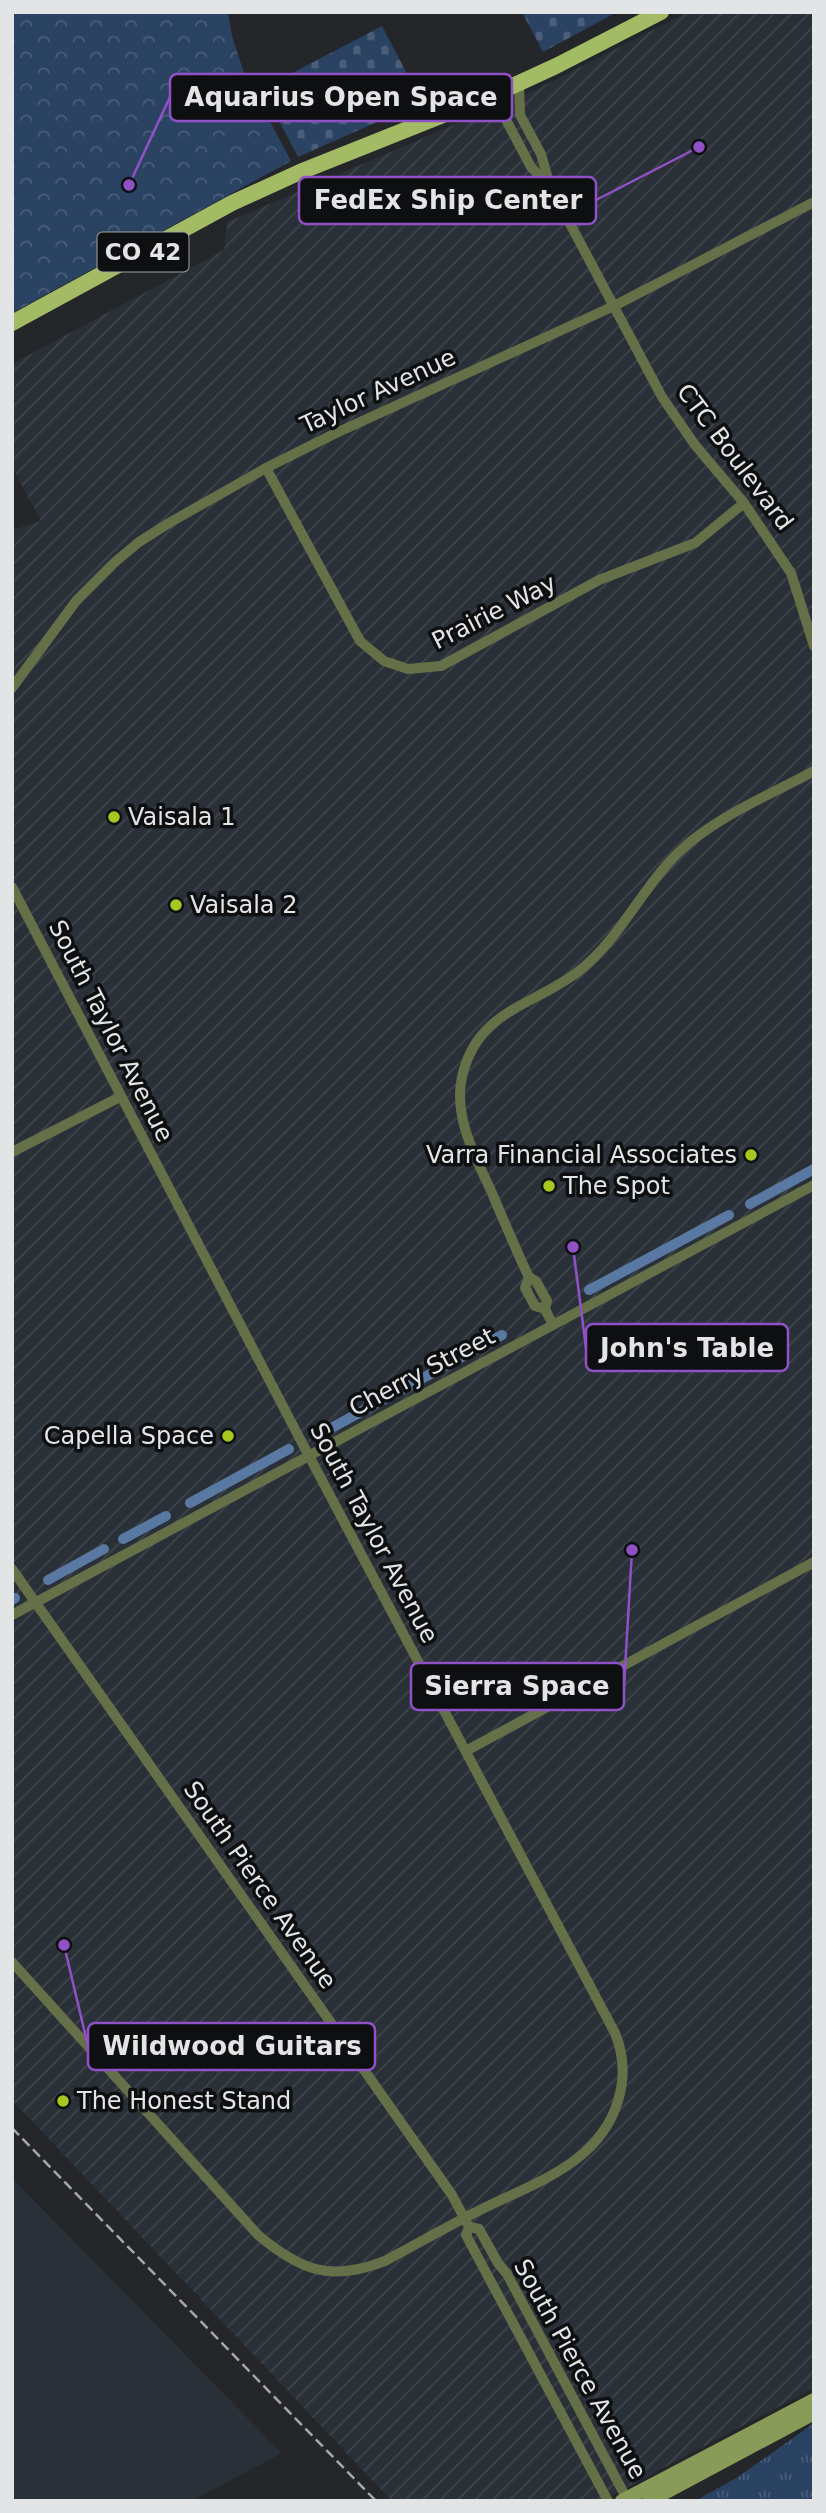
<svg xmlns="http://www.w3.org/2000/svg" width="826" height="2513" font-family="'DejaVu Sans',sans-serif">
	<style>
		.built { fill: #2a3037 }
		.industrial { fill: url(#industrial-furrows) }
		.grass { fill: url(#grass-tufts) }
		.cemetery { fill: url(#cemetery-stones) }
		.park { fill: url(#park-crowns) }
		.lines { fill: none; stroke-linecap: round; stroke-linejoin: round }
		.canal { stroke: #5978a2; stroke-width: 10 }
		.minor { stroke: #657049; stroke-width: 10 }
		.secondary { stroke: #899b59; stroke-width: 14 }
		.primary { stroke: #a4bb66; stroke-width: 16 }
		.rail { stroke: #a6a7aa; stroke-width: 2.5; stroke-dasharray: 10 5; stroke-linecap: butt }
		.poi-dot { fill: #a6c821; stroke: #0e0f10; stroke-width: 2.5 }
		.labels { text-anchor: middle; stroke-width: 7; stroke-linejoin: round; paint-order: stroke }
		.shield { fill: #0e0f10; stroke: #a3a4a6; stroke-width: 2 }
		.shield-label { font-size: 23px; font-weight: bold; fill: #e3e4e6 }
		.street-label { font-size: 24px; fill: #e3e4e6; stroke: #0e0f10 }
		.poi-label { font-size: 24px; fill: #e3e4e6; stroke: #0e0f10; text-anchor: start }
		.leader { fill: none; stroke: #9051c7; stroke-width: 2.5 }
		.callout-dot { fill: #9051c7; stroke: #0e0f10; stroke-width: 2.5 }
		.callout { fill: #0e0f10; stroke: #9051c7; stroke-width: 2.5 }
		.callout-label { font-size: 26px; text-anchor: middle; font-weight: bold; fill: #e3e4e6 }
	</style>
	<defs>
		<pattern id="industrial-furrows" width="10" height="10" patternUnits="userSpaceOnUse" patternTransform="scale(1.75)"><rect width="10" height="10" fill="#2a3037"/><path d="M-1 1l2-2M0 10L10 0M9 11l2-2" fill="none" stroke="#3e444a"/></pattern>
		<pattern id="grass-tufts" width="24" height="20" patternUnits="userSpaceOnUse" patternTransform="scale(1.75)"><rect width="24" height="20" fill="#2b4363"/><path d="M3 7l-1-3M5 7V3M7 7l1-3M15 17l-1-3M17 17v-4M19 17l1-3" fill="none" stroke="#4a5e79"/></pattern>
		<pattern id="cemetery-stones" width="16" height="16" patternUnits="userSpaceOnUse" patternTransform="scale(1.75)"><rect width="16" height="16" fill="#2b4363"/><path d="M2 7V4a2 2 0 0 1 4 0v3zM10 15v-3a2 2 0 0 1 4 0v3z" fill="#4a5e79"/></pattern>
		<pattern id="park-crowns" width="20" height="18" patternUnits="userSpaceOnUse" patternTransform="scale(1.75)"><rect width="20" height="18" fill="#2b4363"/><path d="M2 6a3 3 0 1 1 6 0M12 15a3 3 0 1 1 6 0" fill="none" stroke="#4a5e79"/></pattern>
	</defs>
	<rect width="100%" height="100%" fill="#242629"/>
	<!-- built -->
	<polygon class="built" points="12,2178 282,2453 192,2501 12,2501"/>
	<!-- industrial -->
	<polygon class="industrial" points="688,12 814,12 814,2388 601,2501 392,2501 12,2100 12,530 41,521 12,467 12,364 224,250 227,222 535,90"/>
	<!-- grass -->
	<polygon class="grass" points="814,2423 814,2501 695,2501 738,2477"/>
	<!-- cemetery -->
	<g class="cemetery">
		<polygon points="522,12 617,12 543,52"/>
		<polygon points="382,26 422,102 298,157 262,89"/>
	</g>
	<!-- park -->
	<polygon class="park" points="12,12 228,12 232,36 244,73 291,161 12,313"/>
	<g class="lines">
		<!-- canal -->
		<g class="canal">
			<polyline points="750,1204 814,1169"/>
			<polyline points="589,1290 729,1215"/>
			<polyline points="324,1432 502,1335"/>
			<polyline points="190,1503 289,1449"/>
			<polyline points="123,1539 166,1516"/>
			<polyline points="48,1580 104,1549"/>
			<polyline points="12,1600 15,1598"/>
		</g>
		<!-- minor -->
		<g class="minor">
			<polyline points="519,83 520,115 541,154 550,186 662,397 695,445 744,503 791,573 814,646"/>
			<polyline points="493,95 531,167 549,186"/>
			<polyline points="266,468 360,641 384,661 408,669 441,666 599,580 695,543 744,503"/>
			<polyline points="12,688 76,601 115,562 139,542 169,523 266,468 334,434 614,306 814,202"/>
			<path d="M12,887L299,1437L615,2033C624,2055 625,2078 618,2101C599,2164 534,2183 480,2210C448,2226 417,2244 385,2261C331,2282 301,2271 258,2235L12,1962"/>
			<polyline points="12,1152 120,1097"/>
			<polyline points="529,1277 525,1288 535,1306 545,1309"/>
			<path d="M553,1325L545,1309L547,1301L536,1281L529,1277L526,1271C514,1245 503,1219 492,1193C476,1158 453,1117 462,1077C477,1010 532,1007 579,971C620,939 641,889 678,853C713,818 770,795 814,771"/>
			<polyline points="12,1569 452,2195 469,2227 466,2235 608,2501"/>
			<polyline points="12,1615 814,1185"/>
			<polyline points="466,1751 814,1562"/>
			<polyline points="469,2227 479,2229 498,2263 507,2274 628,2501"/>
		</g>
		<!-- secondary -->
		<g class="secondary">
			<polyline points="622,2501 814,2400"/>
			<polyline points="649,2501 814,2413"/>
		</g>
		<!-- primary -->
		<polyline class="primary" points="12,323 232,203 300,172 493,95 556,66 661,12"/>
		<!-- rail -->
		<polyline class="rail" points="12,2128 376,2501"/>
	</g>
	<!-- markers -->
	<g class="poi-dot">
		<circle cx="114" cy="817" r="7"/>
		<circle cx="176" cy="905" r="7"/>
		<circle cx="751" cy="1155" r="7"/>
		<circle cx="549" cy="1186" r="7"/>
		<circle cx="228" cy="1436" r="7"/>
		<circle cx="63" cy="2101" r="7"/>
	</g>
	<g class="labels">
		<!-- shield labels -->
		<rect class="shield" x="97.5" y="232.5" width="91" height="39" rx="5"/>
		<g class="shield-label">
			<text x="143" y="260">CO 42</text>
		</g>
		<!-- street labels -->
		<g class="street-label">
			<text transform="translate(378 391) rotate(-25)" y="8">Taylor Avenue</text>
			<text transform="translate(735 457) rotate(53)" y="8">CTC Boulevard</text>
			<text transform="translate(494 612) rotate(-27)" y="8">Prairie Way</text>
			<text transform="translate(111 1031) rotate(63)" y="8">South Taylor Avenue</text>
			<text transform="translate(422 1372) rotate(-28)" y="8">Cherry Street</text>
			<text transform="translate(374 1533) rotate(62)" y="8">South Taylor Avenue</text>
			<text transform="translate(260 1885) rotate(55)" y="8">South Pierce Avenue</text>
			<text transform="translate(580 2369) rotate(61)" y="8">South Pierce Avenue</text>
		</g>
		<!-- poi labels -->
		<g class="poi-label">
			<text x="128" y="825">Vaisala 1</text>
			<text x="190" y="913">Vaisala 2</text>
			<text x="737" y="1163" text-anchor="end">Varra Financial Associates</text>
			<text x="563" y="1194">The Spot</text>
			<text x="214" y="1444" text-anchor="end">Capella Space</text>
			<text x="77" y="2109">The Honest Stand</text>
		</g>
	</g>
	<!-- callouts -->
	<path class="leader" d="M129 185L170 97M699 147L596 200M573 1247L586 1348M632 1550L624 1686M64 1945L88 2046"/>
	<g class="callout-dot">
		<circle cx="129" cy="185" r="7"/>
		<circle cx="699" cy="147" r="7"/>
		<circle cx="573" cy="1247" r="7"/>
		<circle cx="632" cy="1550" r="7"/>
		<circle cx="64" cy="1945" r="7"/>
	</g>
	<g class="callout">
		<rect x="170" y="74" width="342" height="47" rx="7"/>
		<rect x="299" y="177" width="297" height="47" rx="7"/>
		<rect x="586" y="1324" width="202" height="47" rx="7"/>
		<rect x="411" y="1663" width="213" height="47" rx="7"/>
		<rect x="88" y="2023" width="287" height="47" rx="7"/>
	</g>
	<g class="callout-label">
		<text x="341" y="106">Aquarius Open Space</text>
		<text x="448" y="209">FedEx Ship Center</text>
		<text x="687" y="1357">John's Table</text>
		<text x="517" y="1695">Sierra Space</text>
		<text x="232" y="2055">Wildwood Guitars</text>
	</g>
	<!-- border -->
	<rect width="826" height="2513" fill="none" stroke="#e3e4e6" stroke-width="28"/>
</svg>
